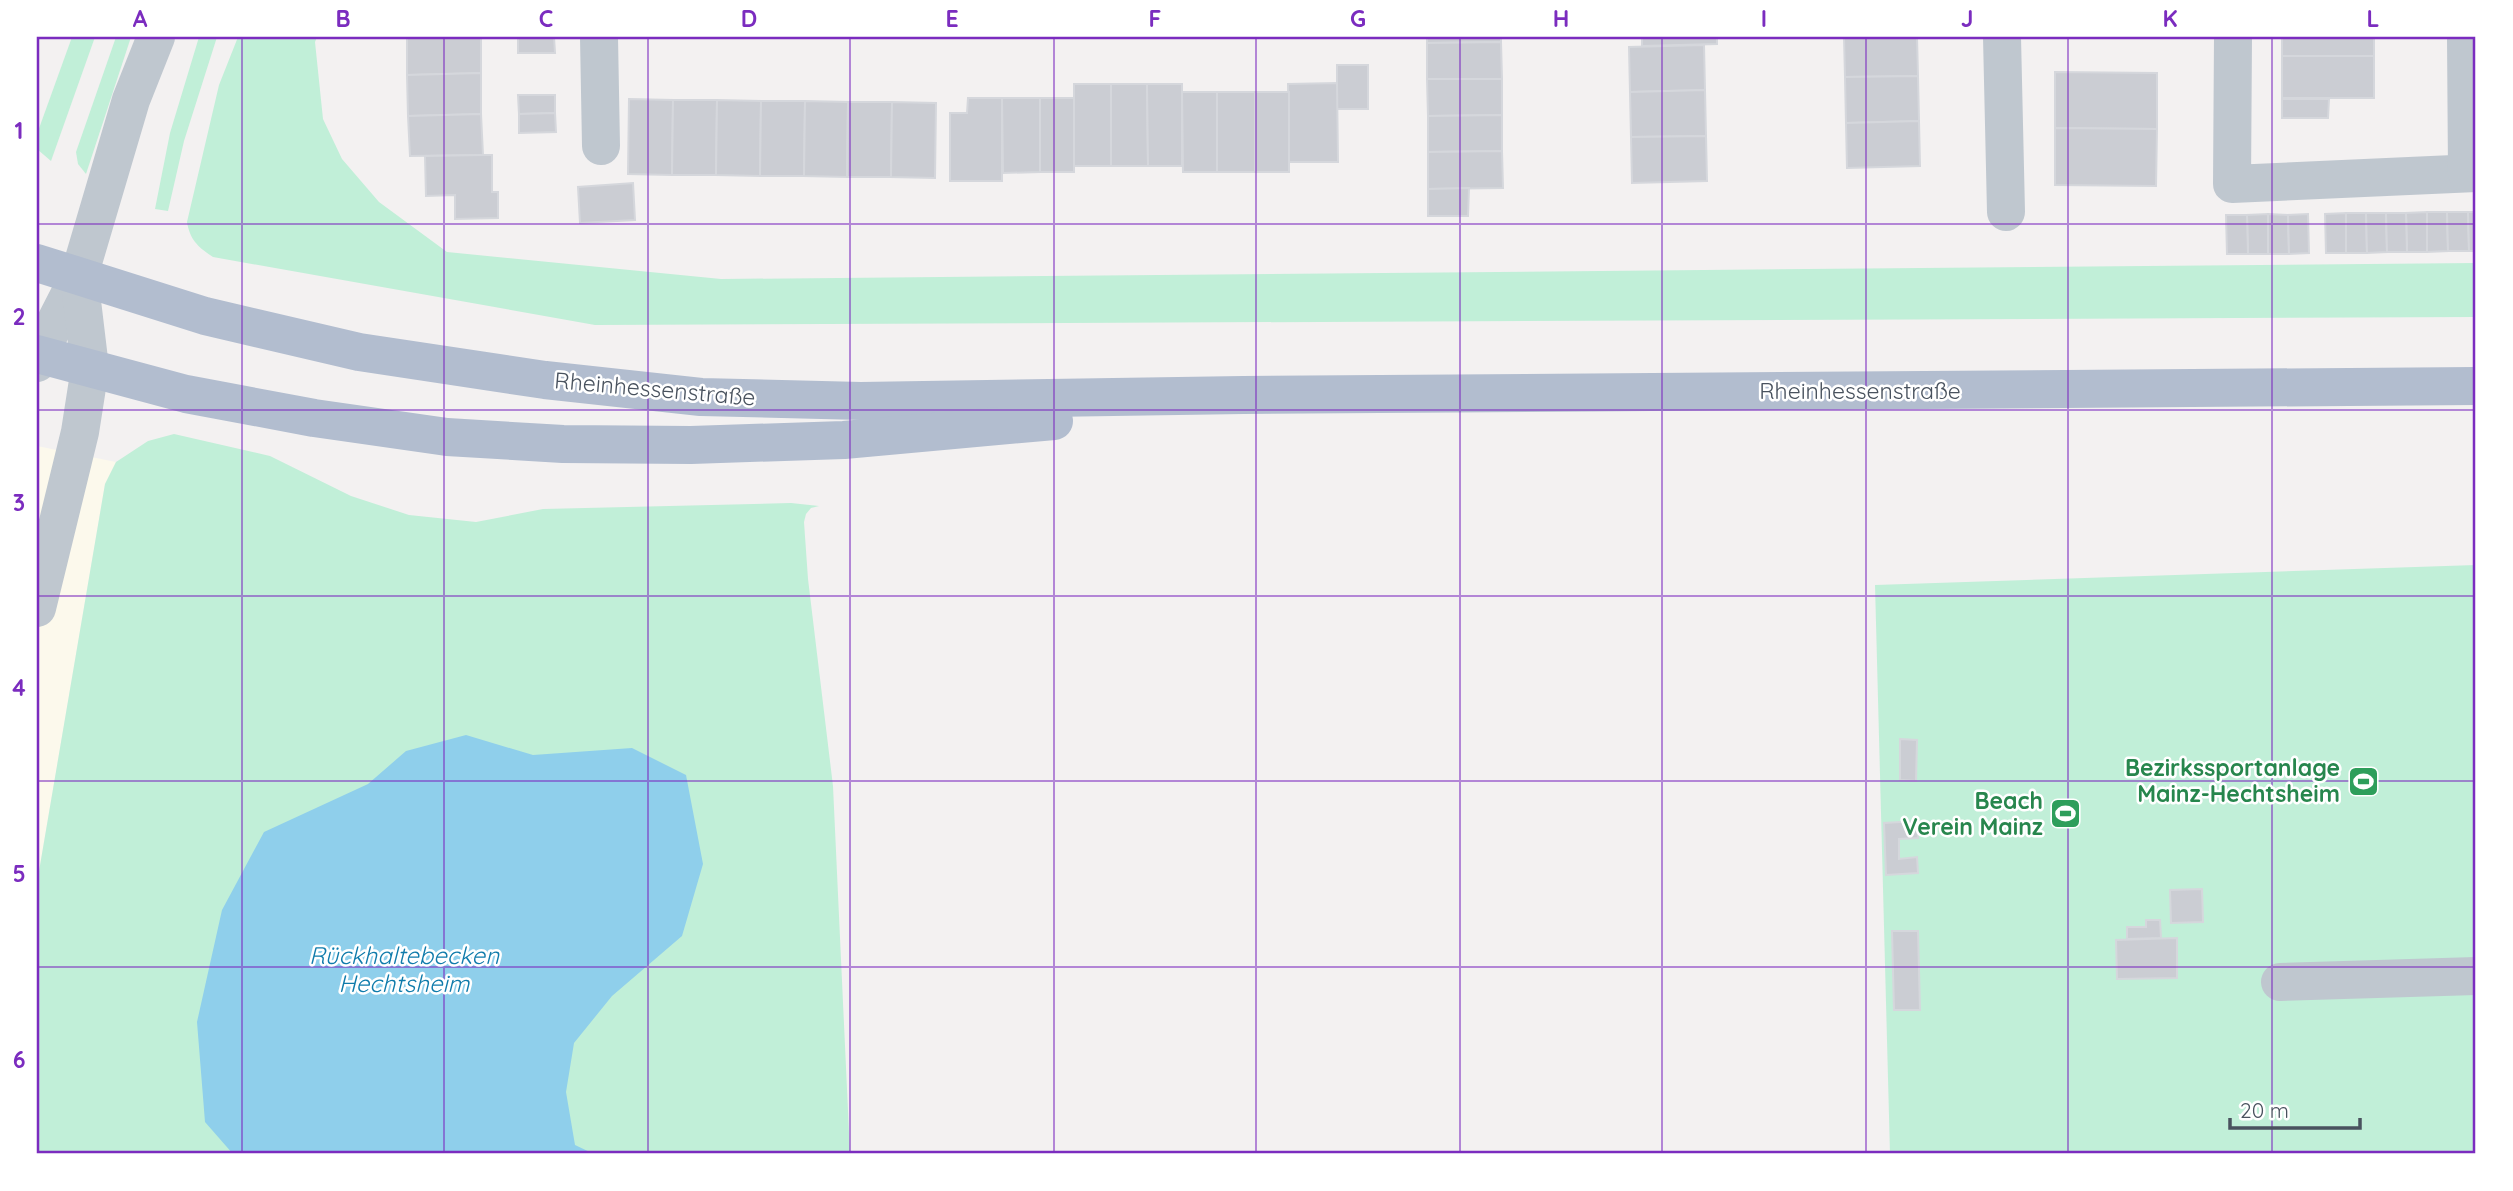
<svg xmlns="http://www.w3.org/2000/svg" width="2513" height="1191" font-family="Quicksand,sans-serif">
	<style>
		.commercial { fill: #fcf9ec }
		.green { fill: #c1efd8 }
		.water { fill: #8fcfeb }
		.building { fill: #cbcdd3; stroke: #d5d7dc; stroke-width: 2 }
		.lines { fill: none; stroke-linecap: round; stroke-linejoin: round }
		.minor { stroke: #bfc7cf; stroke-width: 38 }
		.major { stroke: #b2bdcf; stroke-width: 38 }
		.grid { fill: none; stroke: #7b2cbf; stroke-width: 2; stroke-opacity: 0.55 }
		.labels { text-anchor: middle; stroke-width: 5; stroke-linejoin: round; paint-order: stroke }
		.street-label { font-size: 23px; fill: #49525e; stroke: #fff }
		.leisure-label { font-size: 23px; font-weight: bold; fill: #27864d; stroke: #fff; text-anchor: end }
		.water-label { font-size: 24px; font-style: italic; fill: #0f7bab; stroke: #fff }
		.neatline { fill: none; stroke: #7b2cbf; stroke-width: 2.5 }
		.grid-label { font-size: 23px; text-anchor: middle; font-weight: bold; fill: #7b2cbf }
	</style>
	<rect width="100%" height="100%" fill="#f3f1f1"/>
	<!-- commercial -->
	<polygon class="commercial" points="37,446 116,462 105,484 37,883"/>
	<!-- green -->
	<g class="green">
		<polygon points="72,37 95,37 51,161 37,149 37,134"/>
		<polygon points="116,37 131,37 86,174 78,164 76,152"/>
		<polygon points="199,37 217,37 184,141 168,211 155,209 170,133"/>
		<path d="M238,37H317L315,42L323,119L342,159L379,202L447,252L721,279L2476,263V317L595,325L213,257C198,247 190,240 187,222L219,85Z"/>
		<polygon points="174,434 270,456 351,496 409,515 476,522 543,509 791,503 819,506 811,508 806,514 804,522 808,579 833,786 850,1154 37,1154 37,883 105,484 116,462 148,441"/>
		<polygon points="2476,565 2476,1154 1890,1154 1875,585"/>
	</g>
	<!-- water -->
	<polygon class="water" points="466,735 533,755 632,748 686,775 703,864 682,936 612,996 574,1043 566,1092 575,1145 594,1154 233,1154 205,1122 197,1022 222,910 264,832 368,784 406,751"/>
	<!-- building -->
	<g class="building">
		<polygon points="407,37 481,37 481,73 407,75"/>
		<polygon points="518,37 554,37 555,53 518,53"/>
		<polygon points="1427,37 1501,37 1501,42 1427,43"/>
		<polygon points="1642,37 1717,37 1717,44 1642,46"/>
		<polygon points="1844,37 1917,37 1918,76 1845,77"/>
		<rect x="2282" y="37" width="92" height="19"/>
		<polygon points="1501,42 1502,79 1427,79 1427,43"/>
		<polygon points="1704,45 1705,90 1630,92 1629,47"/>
		<rect x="2282" y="56" width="92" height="42"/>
		<rect x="1337" y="65" width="31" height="44"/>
		<polygon points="2055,72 2157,73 2157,129 2055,128"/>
		<polygon points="481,73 481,114 408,116 407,75"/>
		<polygon points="1918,76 1919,121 1846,123 1845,77"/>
		<polygon points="1427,79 1502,79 1502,115 1428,116"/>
		<polygon points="1337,83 1338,162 1289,162 1288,84"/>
		<rect x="1074" y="84" width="37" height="82"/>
		<polygon points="1111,84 1147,84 1148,166 1111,166"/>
		<polygon points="1147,84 1182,84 1182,166 1148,166"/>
		<polygon points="1705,90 1706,136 1631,137 1630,92"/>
		<polygon points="1182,92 1217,92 1217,172 1183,172"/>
		<rect x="1217" y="92" width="38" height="80"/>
		<rect x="1255" y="92" width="34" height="80"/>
		<polygon points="518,95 555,95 555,113 519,114"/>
		<polygon points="968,98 1002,98 1002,181 950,181 950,113 967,113"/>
		<polygon points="1002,98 1040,98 1040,172 1003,173"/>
		<rect x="1040" y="98" width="34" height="74"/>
		<polygon points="629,99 673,100 672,175 628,174"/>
		<polygon points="2282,99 2329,99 2328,118 2282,118"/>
		<polygon points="673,100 717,100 716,175 672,175"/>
		<polygon points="717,100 761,101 760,176 716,175"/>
		<polygon points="761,101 805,101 804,176 760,176"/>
		<polygon points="805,101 848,102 847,177 804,176"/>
		<polygon points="848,102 892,102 891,177 847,177"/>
		<polygon points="892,102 936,103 935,178 891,177"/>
		<polygon points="555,113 556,132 519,133 519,114"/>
		<polygon points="481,114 483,155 410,156 408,116"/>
		<polygon points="1502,115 1502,151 1428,152 1428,116"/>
		<polygon points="1919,121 1920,166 1847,168 1846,123"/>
		<polygon points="2055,128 2157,129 2156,186 2055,185"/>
		<polygon points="1706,136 1707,181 1632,183 1631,137"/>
		<polygon points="1502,151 1503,188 1428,189 1428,152"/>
		<polygon points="483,155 492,155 492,192 498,192 498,218 455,219 455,195 426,196 425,156"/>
		<polygon points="633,183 635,220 580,223 578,187"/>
		<polygon points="1469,188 1468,216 1428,216 1428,189"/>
		<polygon points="2427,212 2447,212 2448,251 2427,252"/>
		<polygon points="2427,212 2427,252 2407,252 2406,213"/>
		<polygon points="2447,212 2468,212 2469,251 2448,251"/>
		<polygon points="2468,212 2476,212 2476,251 2469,251"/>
		<polygon points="2346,213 2366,213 2367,253 2346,253"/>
		<polygon points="2346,213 2346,253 2326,253 2325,214"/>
		<polygon points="2366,213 2386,213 2387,252 2367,253"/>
		<polygon points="2386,213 2406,213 2407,252 2387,252"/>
		<polygon points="2268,214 2288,215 2289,254 2268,254"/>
		<polygon points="2268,214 2268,254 2248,254 2247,215"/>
		<polygon points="2308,214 2309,253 2289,254 2288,215"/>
		<polygon points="2226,215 2247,215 2248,254 2227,254"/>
		<polygon points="1900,739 1917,740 1916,781 1900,780"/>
		<polygon points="1917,821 1918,838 1899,839 1899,859 1917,857 1918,873 1886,875 1884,823"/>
		<polygon points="2202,889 2203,922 2171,923 2170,890"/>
		<polygon points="2146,920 2160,920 2161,938 2127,939 2127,927 2146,927"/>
		<polygon points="1892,931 1918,931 1920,1010 1894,1010"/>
		<polygon points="2177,938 2177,978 2117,979 2116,940"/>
	</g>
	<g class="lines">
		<!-- minor -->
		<g class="minor">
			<polyline points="599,37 601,146"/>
			<polyline points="2002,37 2006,212"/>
			<polyline points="2233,37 2232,184 2476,173"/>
			<polyline points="2466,37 2467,173"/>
			<polyline points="37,363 39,354 79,276 131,100 156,37"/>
			<polyline points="37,608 80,432 90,368 79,276"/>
			<polyline points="2280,982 2476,976"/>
		</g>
		<!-- major -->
		<g class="major">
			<polyline points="37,263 205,316 359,352 545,380 701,397 861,401 1243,395 2476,386"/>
			<polyline points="37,354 186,394 314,418 447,437 563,444 691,445 844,440 1054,421"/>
		</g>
	</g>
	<!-- grid -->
	<path class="grid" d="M242,37V1154M444,37V1154M648,37V1154M850,37V1154M1054,37V1154M1256,37V1154M1460,37V1154M1662,37V1154M1866,37V1154M2068,37V1154M2272,37V1154M37,224H2476M37,410H2476M37,596H2476M37,781H2476M37,967H2476"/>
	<!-- icons -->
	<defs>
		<symbol id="stadium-square" viewBox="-11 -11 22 22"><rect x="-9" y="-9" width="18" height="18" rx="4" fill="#2e9e5b" stroke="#fff"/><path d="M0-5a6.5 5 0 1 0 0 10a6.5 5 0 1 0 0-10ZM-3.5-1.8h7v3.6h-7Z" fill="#fff"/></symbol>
	</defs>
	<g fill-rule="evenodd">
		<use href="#stadium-square" x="2346" y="764" width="35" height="35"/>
		<use href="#stadium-square" x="2048" y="796" width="35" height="35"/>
	</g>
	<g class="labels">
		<!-- street labels -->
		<g class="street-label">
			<text transform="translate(655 389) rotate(5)" y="8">Rheinhessenstraße</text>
			<text x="1860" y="399">Rheinhessenstraße</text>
		</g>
		<!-- leisure labels -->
		<g class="leisure-label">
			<text x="2340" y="776">Bezirkssportanlage<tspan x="2340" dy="26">Mainz-Hechtsheim</tspan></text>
			<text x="2043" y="809">Beach<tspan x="2043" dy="26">Verein Mainz</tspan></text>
		</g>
		<!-- water labels -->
		<g class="water-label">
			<text x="404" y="964">Rückhaltebecken<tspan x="404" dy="28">Hechtsheim</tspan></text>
		</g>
	</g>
	<!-- border -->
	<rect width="2513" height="1191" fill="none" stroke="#ffffff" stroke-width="77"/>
	<!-- scale -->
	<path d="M2230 1118v10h130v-10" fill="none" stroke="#49525e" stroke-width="3.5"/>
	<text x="2240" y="1118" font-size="21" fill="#49525e" stroke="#ffffff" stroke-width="5" paint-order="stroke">20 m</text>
	<rect x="38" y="38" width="2436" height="1114" class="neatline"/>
	<g class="grid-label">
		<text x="140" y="27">A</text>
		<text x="343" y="27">B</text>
		<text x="546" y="27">C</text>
		<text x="749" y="27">D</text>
		<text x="952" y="27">E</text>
		<text x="1155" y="27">F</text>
		<text x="1358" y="27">G</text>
		<text x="1561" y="27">H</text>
		<text x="1764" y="27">I</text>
		<text x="1967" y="27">J</text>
		<text x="2170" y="27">K</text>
		<text x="2373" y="27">L</text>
		<text x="19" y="139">1</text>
		<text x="19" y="325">2</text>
		<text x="19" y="511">3</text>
		<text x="19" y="696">4</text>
		<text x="19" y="882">5</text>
		<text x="19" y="1068">6</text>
	</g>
</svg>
